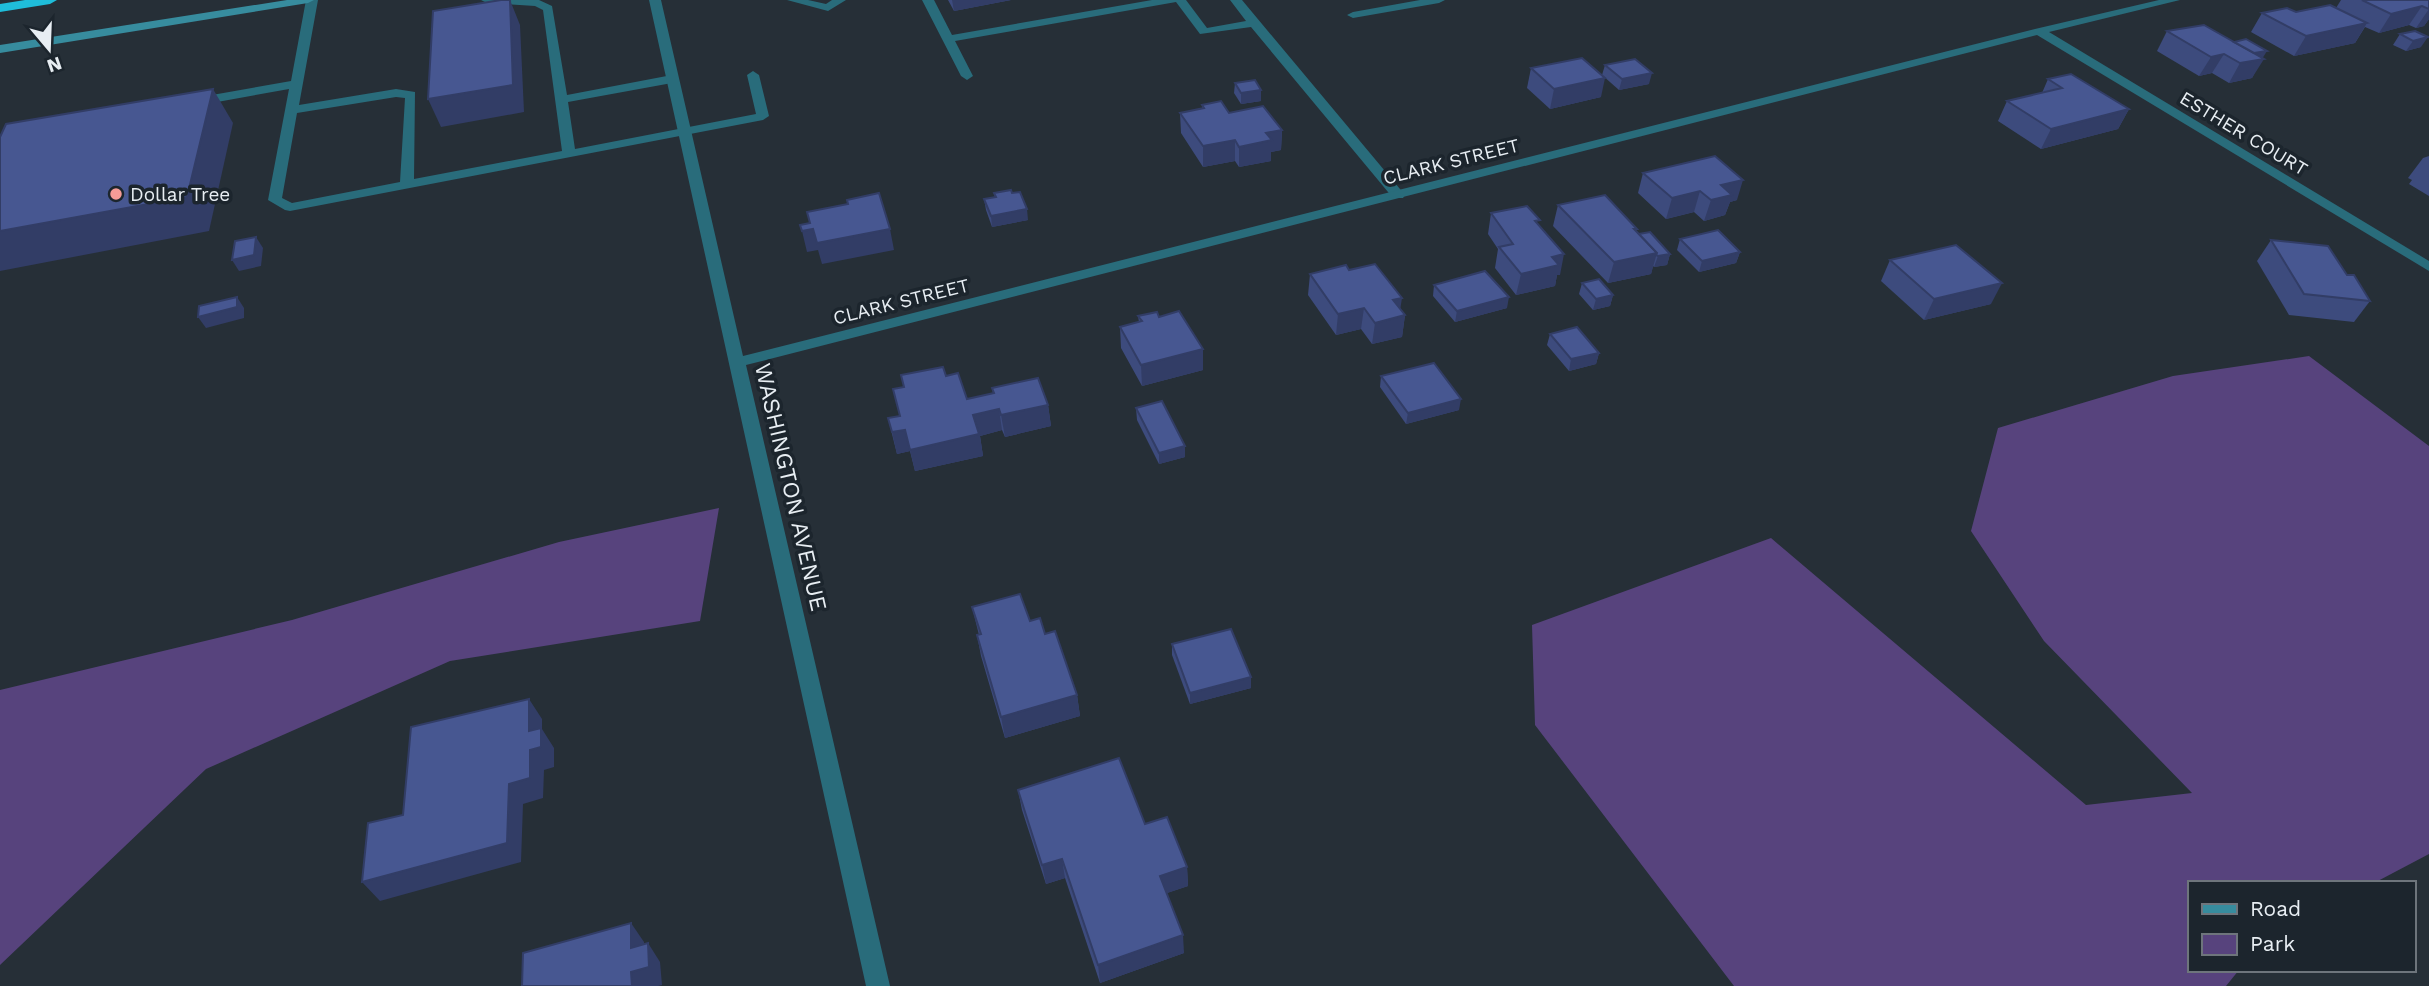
<svg xmlns="http://www.w3.org/2000/svg" width="2429" height="986" font-family="'Work Sans',sans-serif">
	<style>
		.green { fill: #57437d }
		.lines { fill: none; stroke-linecap: round; stroke-linejoin: round }
		.service { fill: #296c7b; fill-rule: evenodd }
		.minor { fill: #296c7b; fill-rule: evenodd }
		.secondary { fill: #378c9e; fill-rule: evenodd }
		.motorway { fill: #1fbdda; fill-rule: evenodd }
		.wall { fill: #3d4b7d }
		.shaded-wall { fill: #323d66 }
		.building { fill: #475791; stroke: #323d66; stroke-width: 2 }
		.poi-dot { fill: #f59b97; stroke: #1c252d; stroke-width: 2.5 }
		.labels { text-anchor: middle; stroke-width: 7; stroke-linejoin: round; paint-order: stroke }
		.far-street-label { font-size: 19px; fill: #e8eef3; stroke: #1c252d }
		.far-poi-label { font-size: 19px; fill: #e8eef3; stroke: #1c252d; text-anchor: start }
		.street-label { font-size: 23px; fill: #e8eef3; stroke: #1c252d }
	</style>
	<rect width="100%" height="100%" fill="#262f37"/>
	<!-- green -->
	<g class="green">
		<polygon points="2309,356 2429,446 2429,854 2374,883 2189,883 2189,970 2239,970 2226,986 1734,986 1535,725 1532,625 1771,538 2086,805 2192,793 2044,641 1971,531 1998,428 2173,376"/>
		<polygon points="719,508 700,621 450,661 206,769 0,965 0,690 292,620 559,542"/>
	</g>
	<g class="lines">
		<!-- service -->
		<g class="service">
			<path d="M306,0H318L299,105L396,89L415,92L414,179L562,151L543,10L535,6L487,3L481,0H539L552,6L567,95L672,75L678,79L672,83L568,102L575,149L756,114L747,75L753,71L759,75L769,116L763,120L290,211L285,210L268,200L289,89L195,106L189,102L195,98L291,81ZM396,97L405,98L400,182L292,203L282,198L297,113Z"/>
			<polygon points="787,0 808,0 826,4 832,0 846,0 828,11"/>
			<polygon points="922,0 934,0 952,35 1152,0 1186,0 1207,28 1246,21 1230,0 1242,0 1405,195 1403,198 1393,198 1251,27 1200,34 1176,2 955,41 973,76 967,80 961,76"/>
			<polygon points="1420,0 1445,0 1439,3 1353,18 1347,15 1353,12"/>
		</g>
		<!-- minor -->
		<polygon class="minor" points="649,0 661,0 743,356 2035,29 2159,0 2180,0 2049,32 2429,261 2429,271 2037,35 746,365 890,986 866,986"/>
		<!-- secondary -->
		<polygon class="secondary" points="287,0 314,0 308,3 0,53 0,45"/>
		<!-- motorway -->
		<polygon class="motorway" points="25,0 57,0 50,4 0,12 0,4"/>
	</g>
	<!-- wall -->
	<g class="wall">
		<polygon points="948,0 1011,0 954,11"/>
		<polygon points="2341,0 2429,0 2429,19 2424,26 2416,28 2409,25 2379,33 2365,27 2355,43 2294,56 2251,32 2262,13 2296,12 2336,8"/>
		<polygon points="2167,31 2262,58 2252,78 2229,83 2212,73 2199,76 2157,51"/>
		<polygon points="2415,31 2421,47 2406,51 2393,45 2400,34"/>
		<polygon points="1605,65 1649,84 1619,90 1602,75"/>
		<polygon points="1531,68 1601,97 1550,109 1527,88"/>
		<polygon points="2048,79 2129,109 2118,129 2041,149 1998,121 2007,101 2042,93"/>
		<polygon points="1235,83 1261,90 1261,101 1241,104 1234,93"/>
		<polygon points="1202,105 1282,130 1281,150 1271,152 1271,161 1239,167 1235,161 1203,167 1181,133 1180,113 1202,109"/>
		<polygon points="2429,156 2429,196 2409,184 2412,180 2408,178 2423,158"/>
		<polygon points="1643,173 1737,200 1730,202 1725,215 1704,221 1694,212 1666,219 1638,193"/>
		<polygon points="994,193 1028,220 992,227 986,210 984,199 995,197"/>
		<polygon points="1558,205 1636,232 1670,254 1667,265 1654,267 1653,266 1651,274 1608,283 1553,226"/>
		<polygon points="1491,213 1560,275 1557,275 1555,286 1516,295 1495,268 1498,249 1488,234"/>
		<polygon points="1680,239 1740,252 1736,263 1699,272 1677,250"/>
		<polygon points="2271,240 2370,301 2354,322 2289,315 2257,261"/>
		<polygon points="1890,260 1991,304 1924,320 1881,281"/>
		<polygon points="1349,270 1400,309 1405,315 1402,337 1372,344 1361,329 1336,335 1308,295 1310,274"/>
		<polygon points="1582,283 1613,295 1610,306 1593,310 1579,294"/>
		<polygon points="1434,285 1507,308 1455,322 1433,296"/>
		<polygon points="1138,316 1159,317 1203,370 1142,386 1121,348 1120,327 1139,322"/>
		<polygon points="1550,334 1599,353 1596,364 1569,371 1547,345"/>
		<polygon points="901,375 946,376 967,399 993,393 992,388 1048,405 1051,426 1005,437 1002,430 980,436 983,456 915,471 910,451 897,454 888,418 900,416 893,389 904,387"/>
		<polygon points="1381,376 1459,410 1406,424 1380,387"/>
		<polygon points="1136,408 1185,457 1159,464 1137,420"/>
		<polygon points="972,607 1030,621 1045,634 1077,695 1080,716 1005,738 981,656 977,635 979,635"/>
		<polygon points="1172,644 1251,688 1190,704 1172,655"/>
		<polygon points="1018,790 1145,824 1187,867 1188,886 1167,893 1184,953 1100,983 1065,878 1046,884 1022,810"/>
	</g>
	<!-- shaded-wall -->
	<g class="shaded-wall">
		<polygon points="510,0 520,25 524,112 441,127 428,99"/>
		<polygon points="952,0 1011,0 954,11"/>
		<polygon points="2422,6 2409,25 2379,33 2391,14"/>
		<polygon points="2429,6 2429,19 2424,26 2416,28 2429,9"/>
		<polygon points="2367,23 2355,43 2294,56 2306,36"/>
		<polygon points="2428,37 2421,47 2406,51 2413,41"/>
		<polygon points="2267,51 2262,59 2264,59 2252,78 2229,83 2240,63 2241,56"/>
		<polygon points="2224,54 2212,73 2199,76 2211,57"/>
		<polygon points="1652,73 1649,84 1619,90 1622,79"/>
		<polygon points="1605,78 1601,97 1550,109 1554,89"/>
		<polygon points="213,89 233,123 209,231 0,271 0,231"/>
		<polygon points="1261,90 1261,101 1241,104 1241,93"/>
		<polygon points="2129,109 2118,129 2041,149 2051,129"/>
		<polygon points="1282,130 1281,150 1271,152 1271,161 1239,167 1239,147 1266,133"/>
		<polygon points="1235,140 1235,161 1203,167 1203,146"/>
		<polygon points="1743,180 1737,200 1730,202 1725,215 1704,221 1711,200 1721,185"/>
		<polygon points="1700,191 1694,212 1666,219 1672,198"/>
		<polygon points="1027,209 1028,220 992,227 991,216"/>
		<polygon points="813,229 890,229 894,250 822,264 818,250 807,252 802,231"/>
		<polygon points="256,237 263,248 261,266 239,271 232,260"/>
		<polygon points="1740,252 1736,263 1699,272 1702,261"/>
		<polygon points="1657,253 1651,274 1608,283 1614,262"/>
		<polygon points="1564,254 1560,275 1557,275 1555,286 1516,295 1521,274 1552,257"/>
		<polygon points="1670,254 1667,265 1654,267 1658,256"/>
		<polygon points="2002,283 1991,304 1924,320 1934,299"/>
		<polygon points="1613,295 1610,306 1593,310 1596,299"/>
		<polygon points="237,297 244,308 244,318 206,328 198,317"/>
		<polygon points="1509,297 1507,308 1455,322 1457,311"/>
		<polygon points="1402,298 1399,317 1405,315 1402,337 1372,344 1375,323 1393,300"/>
		<polygon points="1364,308 1361,329 1336,335 1338,314"/>
		<polygon points="1203,349 1203,370 1142,386 1141,365"/>
		<polygon points="1599,353 1596,364 1569,371 1571,359"/>
		<polygon points="1461,399 1459,410 1406,424 1408,413"/>
		<polygon points="1048,405 1051,426 1005,437 1001,415"/>
		<polygon points="999,409 1002,430 980,436 983,456 915,471 910,450 973,415"/>
		<polygon points="905,430 910,451 897,454 892,432"/>
		<polygon points="1185,446 1185,457 1159,464 1159,453"/>
		<polygon points="1251,677 1251,688 1190,704 1190,693"/>
		<polygon points="1077,695 1080,716 1005,738 1001,717"/>
		<polygon points="529,699 542,719 542,729 554,748 554,767 544,770 543,798 523,804 521,862 380,901 362,882 509,784 529,731"/>
		<polygon points="1062,859 1065,878 1046,884 1042,865"/>
		<polygon points="1187,867 1188,886 1161,895 1160,876"/>
		<polygon points="631,923 644,942 644,967 631,948"/>
		<polygon points="1183,935 1184,953 1100,983 1098,965"/>
		<polygon points="648,943 660,962 662,985 658,986 632,986 631,972"/>
	</g>
	<!-- building -->
	<g class="building">
		<polygon points="501,0 510,0 513,85 428,99 433,11"/>
		<polygon points="2362,0 2429,0 2429,9 2422,6 2391,14"/>
		<polygon points="2330,5 2367,23 2306,36 2262,13 2287,8 2296,12"/>
		<polygon points="2204,25 2264,59 2240,63 2224,54 2211,57 2167,31"/>
		<polygon points="2415,31 2428,37 2413,41 2400,34"/>
		<polygon points="2246,39 2267,51 2254,53 2234,42"/>
		<polygon points="1582,58 1605,78 1554,89 1531,68"/>
		<polygon points="1635,59 1652,73 1622,79 1605,65"/>
		<polygon points="2071,74 2129,109 2051,129 2007,101 2062,88 2048,79"/>
		<polygon points="1255,80 1261,90 1241,93 1235,83"/>
		<polygon points="213,89 187,197 0,231 0,137 6,124"/>
		<polygon points="1221,101 1229,113 1263,106 1282,130 1266,133 1272,140 1239,147 1235,140 1203,146 1180,113 1204,108 1202,105"/>
		<polygon points="1715,156 1743,180 1721,185 1732,195 1711,200 1700,191 1672,198 1643,173"/>
		<polygon points="1011,190 1012,193 1020,192 1027,209 991,216 984,199 996,197 994,193"/>
		<polygon points="879,193 890,229 817,243 813,229 802,231 800,225 810,223 807,212 848,204 847,200"/>
		<polygon points="1605,195 1637,229 1634,229 1657,253 1614,262 1558,205"/>
		<polygon points="1527,206 1540,220 1535,221 1564,254 1552,257 1559,265 1521,274 1499,247 1513,244 1491,213"/>
		<polygon points="1718,230 1740,252 1702,261 1680,239"/>
		<polygon points="1650,232 1670,254 1658,256 1656,255 1657,253 1639,234"/>
		<polygon points="256,237 254,255 232,260 235,241"/>
		<polygon points="2271,240 2328,246 2347,275 2354,275 2370,301 2304,294"/>
		<polygon points="1956,245 2002,283 1934,299 1890,260"/>
		<polygon points="1375,264 1402,298 1393,300 1405,315 1375,323 1364,308 1338,314 1310,274 1346,265 1349,270"/>
		<polygon points="1485,271 1509,297 1457,311 1434,285"/>
		<polygon points="1599,279 1613,295 1596,299 1582,283"/>
		<polygon points="237,297 237,307 198,317 199,306"/>
		<polygon points="1179,311 1203,349 1141,365 1120,327 1142,321 1138,316 1157,312 1159,317"/>
		<polygon points="1577,327 1599,353 1571,359 1550,334"/>
		<polygon points="1434,363 1461,399 1408,413 1381,376"/>
		<polygon points="943,367 946,376 958,373 967,399 994,393 992,388 1038,378 1048,405 1001,415 999,409 973,415 979,434 910,450 905,430 892,432 888,418 900,416 893,389 904,387 901,375"/>
		<polygon points="1162,401 1185,446 1159,453 1136,408"/>
		<polygon points="1020,594 1030,621 1040,618 1045,634 1055,631 1077,695 1001,717 977,635 981,634 972,607"/>
		<polygon points="1231,629 1251,677 1190,693 1172,644"/>
		<polygon points="529,699 529,731 541,728 541,747 530,750 530,778 509,784 507,843 362,882 368,823 403,815 411,727"/>
		<polygon points="1119,758 1145,824 1167,817 1187,867 1160,876 1183,935 1098,965 1062,859 1042,865 1018,790"/>
		<polygon points="631,923 631,948 648,943 649,967 631,972 632,986 522,986 523,953"/>
	</g>
	<!-- markers -->
	<circle class="poi-dot" cx="116" cy="194" r="7"/>
	<g class="labels">
		<!-- far-street labels -->
		<g class="far-street-label">
			<text transform="translate(2244 133) rotate(31)" y="7">ESTHER COURT</text>
			<text transform="translate(1451 161) rotate(-14)" y="7">CLARK STREET</text>
			<text transform="translate(901 301) rotate(-14)" y="7">CLARK STREET</text>
		</g>
		<!-- far-poi labels -->
		<g class="far-poi-label">
			<text x="130" y="201">Dollar Tree</text>
		</g>
		<!-- street labels -->
		<g class="street-label">
			<text transform="translate(791 487) rotate(77)" y="8">WASHINGTON AVENUE</text>
		</g>
	</g>
	<!-- legend -->
	<rect x="2188" y="881" width="228" height="91" fill="#1c252d" stroke="#6e757c" stroke-width="2"/>
	<rect x="2202" y="904" width="35" height="10" fill="#378c9e" stroke="#6e757c" stroke-width="2"/>
	<text x="2250" y="916" font-size="21" fill="#e8eef3">Road</text>
	<rect x="2202" y="934" width="35" height="21" fill="#57437d" stroke="#6e757c" stroke-width="2"/>
	<text x="2250" y="951" font-size="21" fill="#e8eef3">Park</text>
	<!-- north arrow -->
	<g transform="translate(49 49) rotate(161)" stroke="#1c252d" stroke-width="5" paint-order="stroke">
	<path d="M0-5L12 26L0 18L-12 26Z" fill="#e8eef3"/>
	<text y="-10" font-size="19" font-weight="bold" text-anchor="middle" fill="#e8eef3">N</text>
	</g>
</svg>
